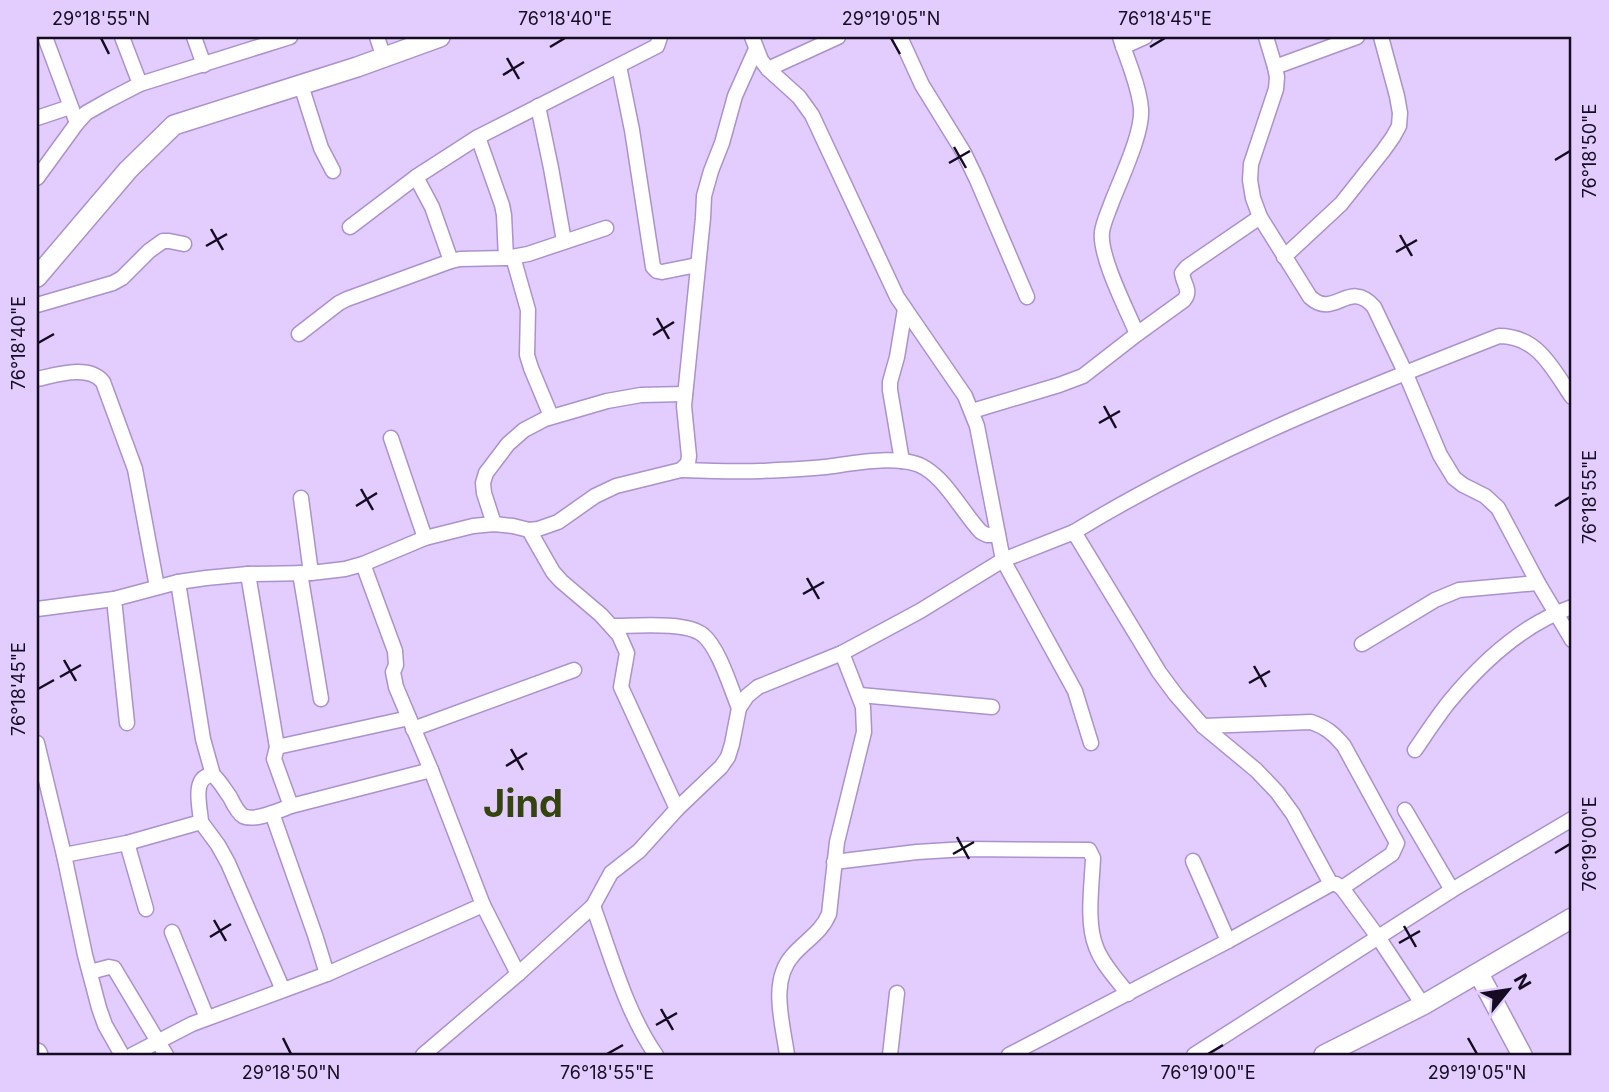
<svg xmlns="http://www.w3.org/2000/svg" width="1609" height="1092" font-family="Inter,sans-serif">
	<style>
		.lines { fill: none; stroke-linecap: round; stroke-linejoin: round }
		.minor-casing { stroke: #ab92cb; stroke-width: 17 }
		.major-casing { stroke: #ab92cb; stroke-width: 22 }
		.minor { stroke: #fff; stroke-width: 14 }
		.major { stroke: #fff; stroke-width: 19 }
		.ticks { fill: none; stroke: #160c21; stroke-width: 2.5 }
		.labels { text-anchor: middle; stroke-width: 6; stroke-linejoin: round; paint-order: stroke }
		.town-label { font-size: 38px; font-weight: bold; fill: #34440d; stroke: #e2cdfe }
		.neatline { fill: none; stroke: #160c21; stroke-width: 2.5 }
		.ticks-label { font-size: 18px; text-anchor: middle; fill: #160c21 }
	</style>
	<rect width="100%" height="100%" fill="#e2cdfe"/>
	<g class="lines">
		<defs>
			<g id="minor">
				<polyline points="45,37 77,123"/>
				<polyline points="122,37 140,84"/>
				<polyline points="194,37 204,65"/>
				<polyline points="377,37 384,58"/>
				<polyline points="752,37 761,60 768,69 799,97 812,115 897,297 965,396 977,426 1003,560 1075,691 1091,743"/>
				<polyline points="900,37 922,85 964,153 977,180 1027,297"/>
				<path d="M1120,37C1127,60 1139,85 1141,109C1143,134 1119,182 1110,207C1107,215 1103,224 1102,232C1099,256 1127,310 1137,334"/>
				<path d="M1266,37L1275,67L1277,77L1276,89L1251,164L1250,180L1253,198L1260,217L1310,297C1334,320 1349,278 1374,307L1405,372L1440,455L1454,478L1463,485L1485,496L1498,508L1538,583L1572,640"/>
				<polyline points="1123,47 1145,37"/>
				<polyline points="619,66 632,130 653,267 657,271 662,272 697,265"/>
				<polyline points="1275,67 1357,37"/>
				<polyline points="768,69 838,37"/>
				<polyline points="301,85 321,148 333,171"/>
				<polyline points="538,106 551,168 564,241"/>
				<polyline points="37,118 70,107"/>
				<polyline points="478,137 502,205 504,215 506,258"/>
				<polyline points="416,177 432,207 451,261"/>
				<polyline points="37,178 77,123 86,113 109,100 140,84 290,37"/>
				<polyline points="350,227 416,177 478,137 657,46 660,37"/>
				<polyline points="513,257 528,310 527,355 531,368 551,416"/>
				<polyline points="1284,257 1341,204 1383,151 1393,137 1399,126 1400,113 1397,96 1381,37"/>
				<polyline points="37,305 113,283 122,278 149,251 163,241 169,241 184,244"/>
				<polyline points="299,334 339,303 347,299 451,261 460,259 506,258 528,254 606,228"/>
				<path d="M37,379C56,375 89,364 103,382L135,469L157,587"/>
				<path d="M972,411L1059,385L1083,376L1137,334L1184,300C1192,290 1183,284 1182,273L1187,267L1260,217"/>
				<polyline points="391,438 425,538"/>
				<polyline points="902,461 890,390 890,382 897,357 905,309"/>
				<path d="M681,470C708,471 734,472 761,471C782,470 804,469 825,467C851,464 902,453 925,468C947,481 963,513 981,532L987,535H998"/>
				<polyline points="301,498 311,573"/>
				<polyline points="494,524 484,493 483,483 486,473 508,444 524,430 545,419 607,401 641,395 685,394"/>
				<polyline points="529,530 553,572 561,581 601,615 619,635 627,653 621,687 677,809"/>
				<path d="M1074,532C1208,450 1353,393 1499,336C1538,336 1552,368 1572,397"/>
				<polyline points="363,564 395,651 396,665 393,672 396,687 431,770 483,905 518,974"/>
				<polyline points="300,573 321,699"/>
				<polyline points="248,574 277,747 274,759 291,806"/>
				<polyline points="178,582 203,739 213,775"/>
				<polyline points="114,599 127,723"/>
				<polyline points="37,609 114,599 178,582 206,578 248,574 311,573 345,569 363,564 425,538 473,526 494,524 513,526 529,530 538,529 558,522 595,496 616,486 681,470 688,463 689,456 684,406 703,218 704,196 711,171 722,143 735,96 756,49"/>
				<path d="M612,626C634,626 687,621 703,635C719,648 731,689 739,708"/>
				<polyline points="1362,644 1435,600 1459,590 1538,583"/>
				<polyline points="860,695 992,707"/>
				<path d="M1203,726L1311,722C1326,727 1334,734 1344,746L1397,843L1392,854L1342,888"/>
				<polyline points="413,729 574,670"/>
				<polyline points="37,743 64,855 85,955 99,1008 105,1025 122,1055"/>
				<polyline points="277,747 409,718"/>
				<path d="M1415,750C1426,734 1437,717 1449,702C1482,662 1523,624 1572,607"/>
				<polyline points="1405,810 1452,890"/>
				<polyline points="272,813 315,935 327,974"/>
				<polyline points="201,822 218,845 228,863 283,990"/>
				<polyline points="127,843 146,909"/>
				<path d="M64,855L127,843L201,822C200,806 191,776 213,775C220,781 224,789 230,797C233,803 237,812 243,816C254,822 280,810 291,806L431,770"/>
				<polyline points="1193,861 1228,941"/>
				<path d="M834,862L917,852L966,849L1089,850L1093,858C1092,885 1086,922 1096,947C1102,964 1117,979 1128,994"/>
				<path d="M593,906C611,955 626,1012 656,1055"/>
				<polyline points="172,932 207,1018"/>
				<polyline points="90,972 109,967 114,968 166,1055"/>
				<polyline points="132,1055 192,1024 327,974 483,905"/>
				<polyline points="423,1055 518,974 593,906 611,873 639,851 677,809 721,767 728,757 732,744 739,708 747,696 758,687 842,653 920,611 1003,560 1074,532 1159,672 1176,695 1203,726 1256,770 1277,792 1293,814 1331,884"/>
				<path d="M787,1055C783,1024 769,981 793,955C806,940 821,933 829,914L837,842L864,732L863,707L842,653"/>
				<polyline points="890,1055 897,993"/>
				<polyline points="1009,1055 1228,941 1331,884 1336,884 1342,888 1378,937 1423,1005"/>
				<polyline points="1194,1055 1452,890 1572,819"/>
			</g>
			<g id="major">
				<polyline points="37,277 128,170 174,125 357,67 440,37"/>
				<polyline points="1479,974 1522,1055"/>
				<polyline points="37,1053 38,1055"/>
				<polyline points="1324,1055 1423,1005 1572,918"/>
			</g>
		</defs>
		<!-- minor casing -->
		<use href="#minor" class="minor-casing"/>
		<!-- major casing -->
		<use href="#major" class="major-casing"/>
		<!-- minor -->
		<use href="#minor" class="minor"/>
		<!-- major -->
		<use href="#major" class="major"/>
	</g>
	<!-- ticks -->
	<path class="ticks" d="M101,38L109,54M891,38L900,54M550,47L565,38M1150,47L1165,38M507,58L519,79M503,75L524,62M954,147L966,168M1555,160L1570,151M949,163L970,151M211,229L223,250M1400,235L1412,256M206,246L227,234M1396,252L1417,240M657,318L669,339M653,335L674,322M38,343L54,334M1104,406L1116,428M1099,423L1120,411M361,489L373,510M356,506L377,493M1555,506L1570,497M807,578L819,599M803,594L824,582M64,660L76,681M1254,666L1266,687M60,677L81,665M1249,683L1270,671M38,689L54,680M511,749L523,770M506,766L527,753M957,837L969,859M1555,853L1570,844M953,854L974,842M214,920L226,941M1404,926L1416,947M210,937L231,924M1399,943L1420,931M661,1009L673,1030M656,1025L677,1013M283,1038L291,1054M1468,1038L1477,1054M607,1054L623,1045M1208,1054L1223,1045"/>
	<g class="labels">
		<!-- town labels -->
		<g class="town-label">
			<text x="523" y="817">Jind</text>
		</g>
	</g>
	<!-- border -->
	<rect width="1609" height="1092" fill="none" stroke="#e2cdfe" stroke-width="77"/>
	<!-- north arrow -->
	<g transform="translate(1508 990) rotate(60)" stroke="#e2cdfe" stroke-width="5" paint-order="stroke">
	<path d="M0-5L12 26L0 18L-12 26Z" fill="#160c21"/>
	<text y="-10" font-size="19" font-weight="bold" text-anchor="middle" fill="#160c21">N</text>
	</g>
	<rect x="38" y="38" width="1532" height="1016" class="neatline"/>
	<g class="ticks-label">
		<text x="101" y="25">29°18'55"N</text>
		<text x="565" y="25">76°18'40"E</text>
		<text x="891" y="25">29°19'05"N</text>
		<text x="1165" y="25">76°18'45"E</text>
		<text transform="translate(1590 151) rotate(-90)" y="6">76°18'50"E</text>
		<text transform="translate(19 343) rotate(-90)" y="6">76°18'40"E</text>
		<text transform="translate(1590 497) rotate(-90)" y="6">76°18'55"E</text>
		<text transform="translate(19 689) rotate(-90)" y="6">76°18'45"E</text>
		<text transform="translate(1590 844) rotate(-90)" y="6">76°19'00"E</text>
		<text x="291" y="1079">29°18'50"N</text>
		<text x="607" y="1079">76°18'55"E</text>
		<text x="1208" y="1079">76°19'00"E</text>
		<text x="1477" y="1079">29°19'05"N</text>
	</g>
</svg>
